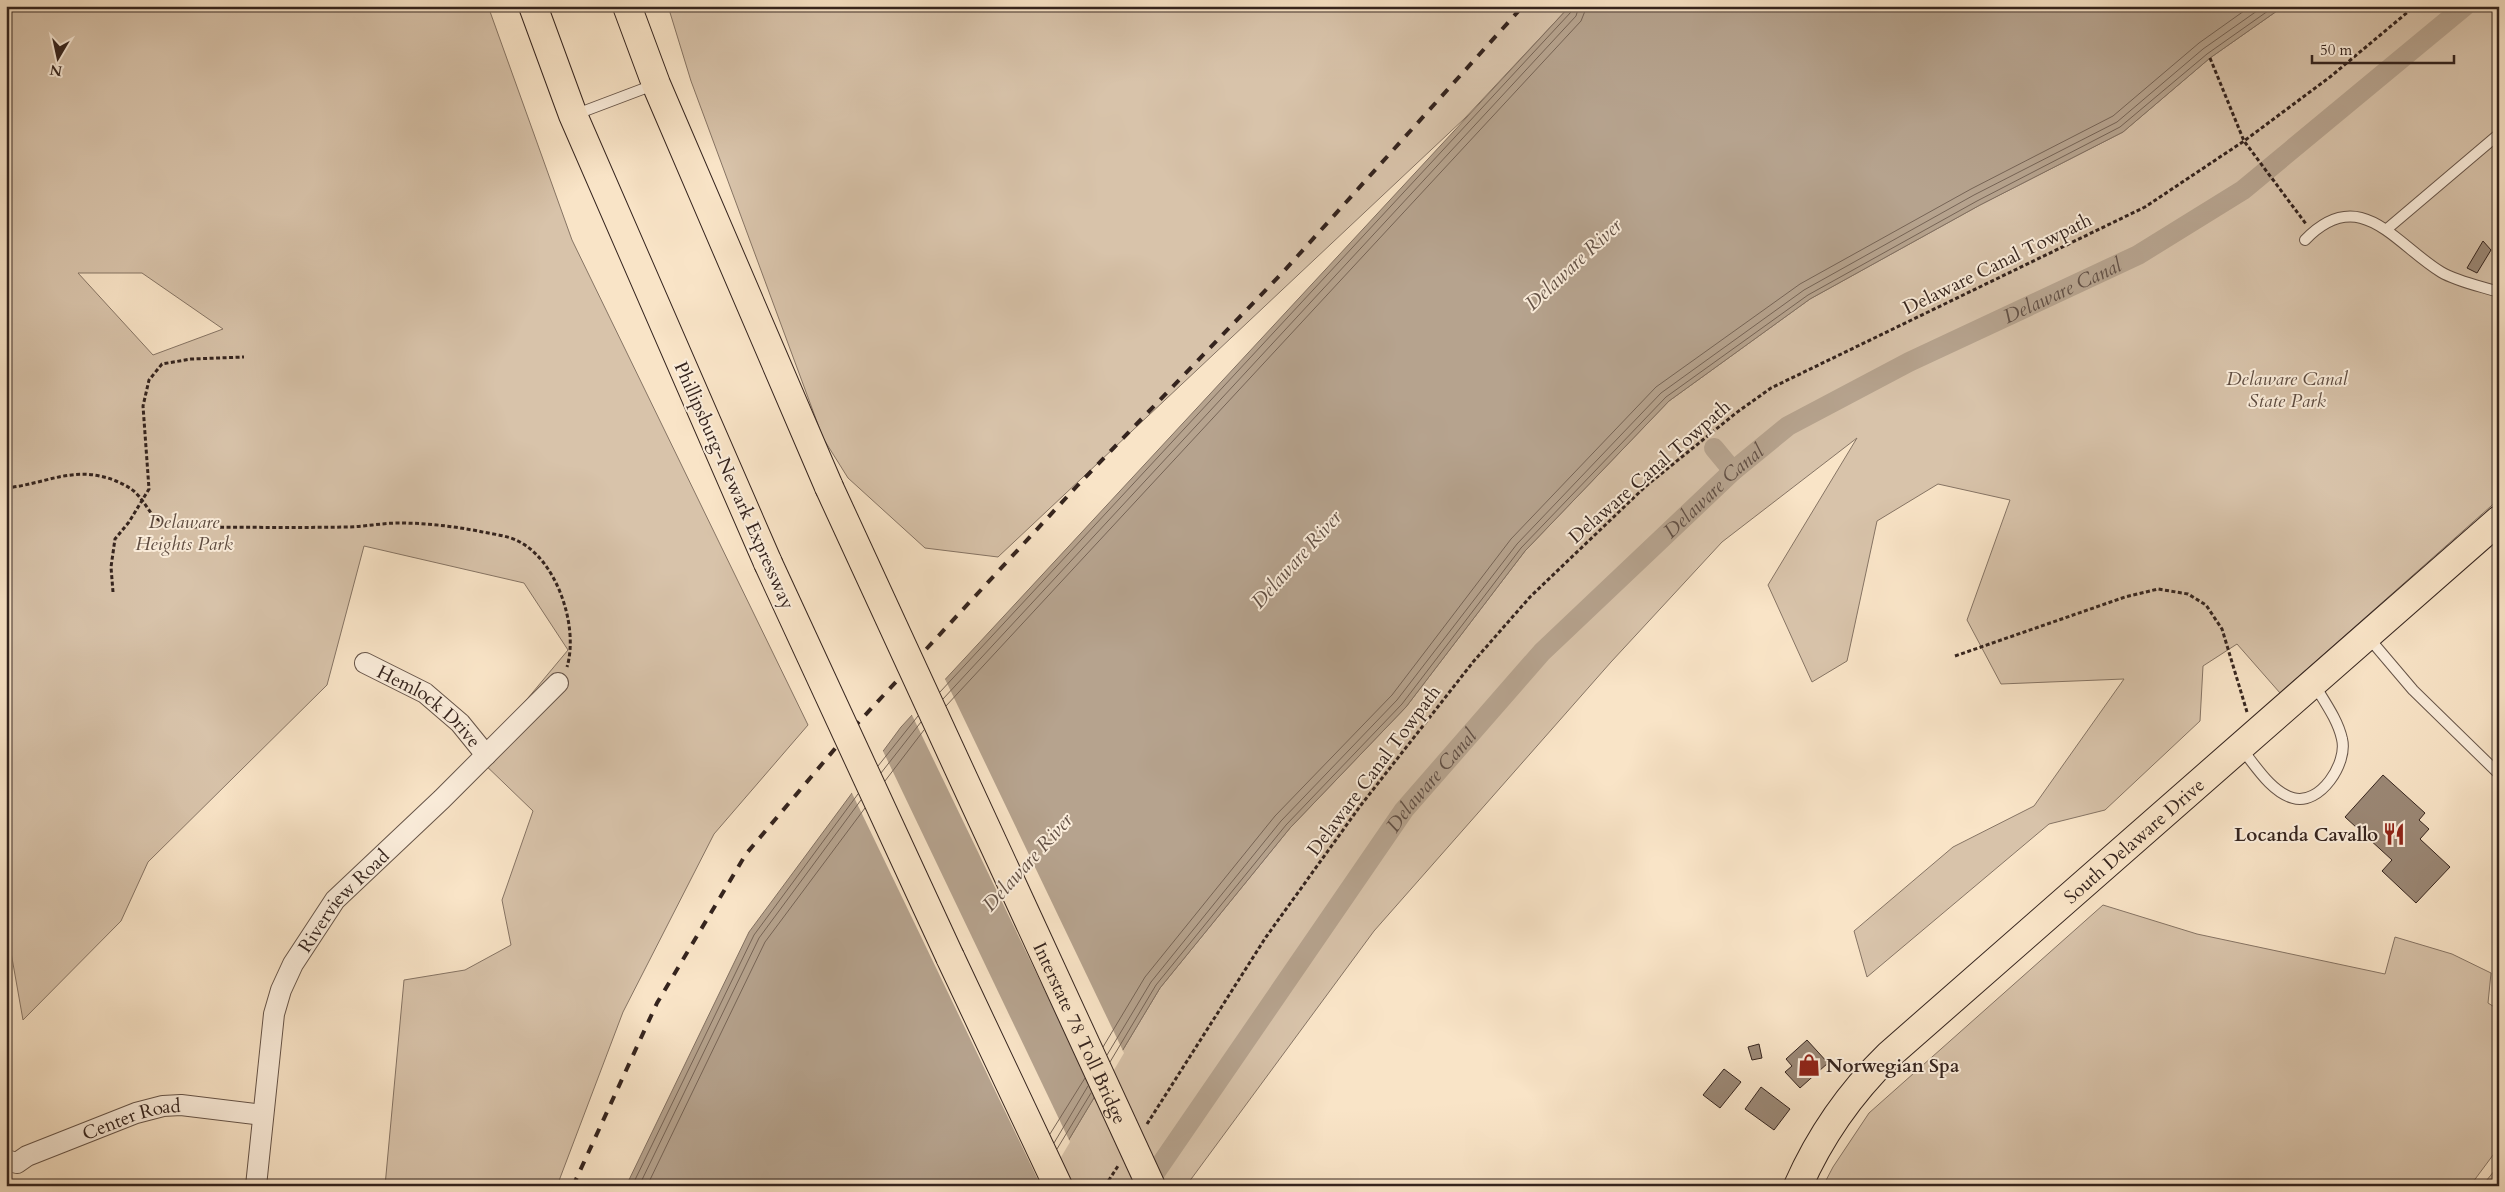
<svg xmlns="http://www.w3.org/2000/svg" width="2505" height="1192" font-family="Cardo,serif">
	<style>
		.green { fill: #d8c3aa; stroke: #867464; fill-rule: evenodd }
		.water { fill: #b6a38e; stroke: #827061 }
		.pier { fill: #f9e4c7 }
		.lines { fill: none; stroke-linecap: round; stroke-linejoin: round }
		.shore { stroke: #766456; stroke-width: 1 }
		.canal { stroke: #b6a38e; stroke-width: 20 }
		.building { fill: #9b8876; stroke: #35241e }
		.lane-casing { stroke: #665448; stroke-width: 12 }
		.street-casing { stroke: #665448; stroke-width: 22 }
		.highway-casing { stroke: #35241e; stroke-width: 30 }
		.path { stroke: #35241e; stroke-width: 3; stroke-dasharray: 4 2.5; stroke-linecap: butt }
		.lane { stroke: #fbeddb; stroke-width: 10 }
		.street { stroke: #fbeddb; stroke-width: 20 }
		.highway { stroke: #f9e4c7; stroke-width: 28 }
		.rail { stroke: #35241e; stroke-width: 4; stroke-dasharray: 9 9; stroke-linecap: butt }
		.highway-bridge-casing { stroke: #35241e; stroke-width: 30; stroke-linecap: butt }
		.highway-bridge { stroke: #f9e4c7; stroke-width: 28 }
		.labels { text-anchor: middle; stroke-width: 4; stroke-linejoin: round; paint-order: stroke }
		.street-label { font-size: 19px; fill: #35241e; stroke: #fbeddb }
		.park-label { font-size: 19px; font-style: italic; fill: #5e4c41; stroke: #fbeddb }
		.poi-label { font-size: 19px; font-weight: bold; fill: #35241e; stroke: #fbeddb; text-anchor: end }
		.water-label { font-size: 20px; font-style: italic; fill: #625045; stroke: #fbeddb }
	</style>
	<rect width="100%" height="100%" fill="#f9e4c7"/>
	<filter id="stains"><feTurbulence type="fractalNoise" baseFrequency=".004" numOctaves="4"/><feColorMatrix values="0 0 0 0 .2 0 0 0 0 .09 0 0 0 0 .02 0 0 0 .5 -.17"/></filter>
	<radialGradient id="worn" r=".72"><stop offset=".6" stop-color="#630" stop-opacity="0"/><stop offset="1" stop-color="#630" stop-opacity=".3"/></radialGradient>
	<!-- green -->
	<g class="green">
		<path d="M6,6H488L572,240L808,725L714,834L623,1012L557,1186H385L404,980L465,970L511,945L502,900L533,811L478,758L568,650L524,583L364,546L327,685L148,862L121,921L23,1020L9,941L6,832ZM78,273H142L223,329L153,355Z"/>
		<polygon points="668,6 1570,6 1465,118 998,557 925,548 848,478 823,438 691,81"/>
		<polygon points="2284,6 2499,6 2499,499 2280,693 2237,644 2203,666 2200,721 2105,810 2049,824 1867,977 1854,931 1953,847 2034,806 2124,679 2001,684 1967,620 2010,500 1938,484 1877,521 1847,661 1812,682 1768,585 1857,438 1722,542 1611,662 1374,931 1186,1186 1041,1186 1160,988 1290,828 1406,707 1525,551 1669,401 1810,299 1980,205 2123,132 2210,58"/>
		<polygon points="2103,905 2197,934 2385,974 2395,937 2452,954 2491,973 2488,1003 2499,1010 2499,1147 2470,1186 1823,1186 1833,1167 1869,1113"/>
		<polygon points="2499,1165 2499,1186 2482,1186"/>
	</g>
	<!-- water -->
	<polygon class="water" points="1570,6 2284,6 2210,58 2123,132 1980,205 1810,299 1669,401 1525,551 1406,707 1290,828 1160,988 1041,1186 626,1186 749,932 901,727"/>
	<!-- pier -->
	<g class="pier">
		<polygon points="944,677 1124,1053 1097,1099 911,713"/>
		<polygon points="882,749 1070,1142 1044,1186 1041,1186 851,791"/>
	</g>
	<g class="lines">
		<!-- shore -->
		<g class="shore">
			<polyline points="940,692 1571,12 1573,6"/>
			<polyline points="943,699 1576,16 1579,6"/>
			<polyline points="946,706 1581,21 1587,6"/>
			<polyline points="878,766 918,716"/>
			<polyline points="881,773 921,722"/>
			<polyline points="885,781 924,730"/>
			<polyline points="1103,1047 1145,977 1275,816 1392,695 1511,539 1656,387 1800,284 1971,189 2113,116 2199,43 2251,6"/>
			<polyline points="1107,1055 1151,982 1281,821 1397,700 1517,544 1661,393 1804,290 1974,195 2117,122 2203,49 2264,6"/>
			<polyline points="1110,1062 1156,985 1286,825 1402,704 1521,548 1666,397 1808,295 1977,201 2120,127 2207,54 2275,6"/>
			<polyline points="1050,1134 1085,1078"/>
			<polyline points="1054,1143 1088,1086"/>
			<polyline points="1057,1149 1091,1093"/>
			<polyline points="632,1186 754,935 858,794"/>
			<polyline points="639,1186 759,938 861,800"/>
			<polyline points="647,1186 765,942 865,808"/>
		</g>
		<!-- canal -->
		<g class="canal">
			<polyline points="1714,448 1733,471"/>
			<path id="s1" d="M1146,1186L1404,810L1542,652L1733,471L1788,426L1909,362L2138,255L2243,190L2465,6"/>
		</g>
	</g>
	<!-- building -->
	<g class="building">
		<polygon points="2483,241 2491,250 2477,273 2467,268"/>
		<polygon points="2383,775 2425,813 2419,820 2429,829 2420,839 2450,867 2416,903 2382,871 2392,860 2345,817"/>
		<polygon points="1807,1040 1828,1063 1800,1088 1785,1072 1792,1066 1786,1059"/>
		<polygon points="1759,1044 1762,1058 1752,1060 1748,1047"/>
		<polygon points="1724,1069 1741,1082 1720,1108 1703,1095"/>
		<polygon points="1761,1087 1790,1109 1774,1130 1745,1109"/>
	</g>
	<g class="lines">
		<defs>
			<g id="lane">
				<polyline points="574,115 656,84"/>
				<polyline points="2387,229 2499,134"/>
				<path d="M2305,240C2360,183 2395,244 2441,272C2458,282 2480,286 2499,292"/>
				<polyline points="2368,637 2413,690 2499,774"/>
				<path d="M2241,748C2255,765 2271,792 2293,798C2320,806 2348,763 2342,739C2338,720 2324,701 2314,684"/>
			</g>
			<g id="street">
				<path id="s2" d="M365,663L425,693L460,723L486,755"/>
				<path id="s3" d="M6,1160L17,1163L27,1156L136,1113L163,1106L181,1105L263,1115"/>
				<path id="s4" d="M256,1186L274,1014L281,990L293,964L335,900L442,799L558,683"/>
			</g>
			<g id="highway">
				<polyline points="533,6 573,115 768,563"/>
				<polyline points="627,6 656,84 829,487"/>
				<polyline points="950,957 1058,1186"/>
				<path id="s5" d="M1798,1186C1820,1136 1850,1093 1889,1055L2499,520"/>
			</g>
		</defs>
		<!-- lane casing -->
		<use href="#lane" class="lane-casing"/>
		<!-- street casing -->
		<use href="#street" class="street-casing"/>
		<!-- highway casing -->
		<use href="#highway" class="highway-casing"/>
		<!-- path -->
		<g class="path">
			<polyline points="2210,58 2244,141 2306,224"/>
			<path d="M6,488C46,484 75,464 116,481C123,484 131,488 136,493C152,510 149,520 176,527C232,527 289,528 346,527C364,527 381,523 399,523C426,523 451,526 478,531C491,534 506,535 518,541C557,560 579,627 567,667"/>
			<polyline points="113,592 111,567 115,539 129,522 149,489 143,406 149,380 162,364 191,359 244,357"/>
			<polyline points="1955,656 2125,597 2158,589 2188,594 2206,605 2222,629 2247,712"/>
			<polyline points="1147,1124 1266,937 1361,805 1473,662 1530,597 1646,486 1736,413 1771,388 2145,207 2244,141 2330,77 2415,6"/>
			<polyline points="1105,1186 1118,1166"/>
		</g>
		<!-- lane -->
		<use href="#lane" class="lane"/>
		<!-- street -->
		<use href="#street" class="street"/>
		<!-- highway -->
		<use href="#highway" class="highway"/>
		<!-- rail -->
		<polyline class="rail" points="573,1186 657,1003 746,854 844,738 1077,486 1284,271 1523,6"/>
		<defs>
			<g id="highway-bridge">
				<path id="s6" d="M829,487L1151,1186"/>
				<polyline points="768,563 950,957"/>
			</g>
		</defs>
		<!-- highway-bridge casing -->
		<use href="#highway-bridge" class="highway-bridge-casing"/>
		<!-- highway-bridge -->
		<use href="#highway-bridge" class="highway-bridge"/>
	</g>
	<!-- icons -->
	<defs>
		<symbol id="restaurant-bare" viewBox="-9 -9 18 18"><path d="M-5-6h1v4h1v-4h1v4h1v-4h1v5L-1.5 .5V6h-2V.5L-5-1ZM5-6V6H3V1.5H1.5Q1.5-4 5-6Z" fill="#8f2418" stroke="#fbeddb" stroke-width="2.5" paint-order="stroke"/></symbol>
		<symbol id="shop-bare" viewBox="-9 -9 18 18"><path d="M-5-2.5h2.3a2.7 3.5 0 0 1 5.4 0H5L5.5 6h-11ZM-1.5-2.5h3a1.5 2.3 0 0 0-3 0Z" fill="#8f2418" stroke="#fbeddb" stroke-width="2.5" paint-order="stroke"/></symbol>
	</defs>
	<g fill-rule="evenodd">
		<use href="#restaurant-bare" x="2378" y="818" width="32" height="32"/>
		<use href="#shop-bare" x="1793" y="1049" width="32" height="32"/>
	</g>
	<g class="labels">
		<!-- street labels -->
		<g class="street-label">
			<text transform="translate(1997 263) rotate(-26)" y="7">Delaware Canal Towpath</text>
			<text transform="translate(1649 471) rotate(-41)" y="7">Delaware Canal Towpath</text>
			<text transform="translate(735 485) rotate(66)" y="7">Phillipsburg-Newark Expressway</text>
			<text dy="7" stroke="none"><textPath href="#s2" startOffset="78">Hemlock Drive</textPath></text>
			<text transform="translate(1373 770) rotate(-53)" y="7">Delaware Canal Towpath</text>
			<text dy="7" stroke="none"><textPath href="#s5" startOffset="486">South Delaware Drive</textPath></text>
			<text dy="7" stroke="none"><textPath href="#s4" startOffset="308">Riverview Road</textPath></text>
			<text dy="7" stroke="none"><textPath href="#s6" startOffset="601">Interstate 78 Toll Bridge</textPath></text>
			<text dy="7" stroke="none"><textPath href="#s3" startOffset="135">Center Road</textPath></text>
		</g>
		<!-- park labels -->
		<g class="park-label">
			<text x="2287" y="385">Delaware Canal<tspan x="2287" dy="22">State Park</tspan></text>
			<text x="184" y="528">Delaware<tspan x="184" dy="22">Heights Park</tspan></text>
		</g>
		<!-- poi labels -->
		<g class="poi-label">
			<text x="2378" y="841">Locanda Cavallo</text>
			<text x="1826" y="1072" text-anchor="start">Norwegian Spa</text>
		</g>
		<!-- water labels -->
		<g class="water-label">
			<text transform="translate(1573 264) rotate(-43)" y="7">Delaware River</text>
			<text dy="7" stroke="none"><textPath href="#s1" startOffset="1306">Delaware Canal</textPath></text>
			<text dy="7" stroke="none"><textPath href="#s1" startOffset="901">Delaware Canal</textPath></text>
			<text transform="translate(1296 559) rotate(-48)" y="7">Delaware River</text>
			<text dy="7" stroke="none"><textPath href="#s1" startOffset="496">Delaware Canal</textPath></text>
			<text transform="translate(1027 862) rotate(-48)" y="7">Delaware River</text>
		</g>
	</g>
	<!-- margin -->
	<rect width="2505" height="1192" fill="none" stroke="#f9e4c7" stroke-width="25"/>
	<rect x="8" y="8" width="2490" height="1177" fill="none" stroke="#35241e" stroke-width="2.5"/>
	<rect x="12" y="12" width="2480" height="1167" fill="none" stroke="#35241e"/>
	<!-- north arrow -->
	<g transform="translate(58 58) rotate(189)" stroke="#fbeddb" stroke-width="4" paint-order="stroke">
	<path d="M0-4L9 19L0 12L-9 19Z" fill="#35241e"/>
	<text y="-8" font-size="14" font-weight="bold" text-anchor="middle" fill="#35241e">N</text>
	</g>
	<!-- scale -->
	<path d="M2312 55v8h142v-8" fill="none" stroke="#35241e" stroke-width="2.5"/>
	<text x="2320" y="55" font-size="15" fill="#35241e" stroke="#fbeddb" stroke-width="4" paint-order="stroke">50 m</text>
	<rect width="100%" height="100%" filter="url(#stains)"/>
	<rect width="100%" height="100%" fill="url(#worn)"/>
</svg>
